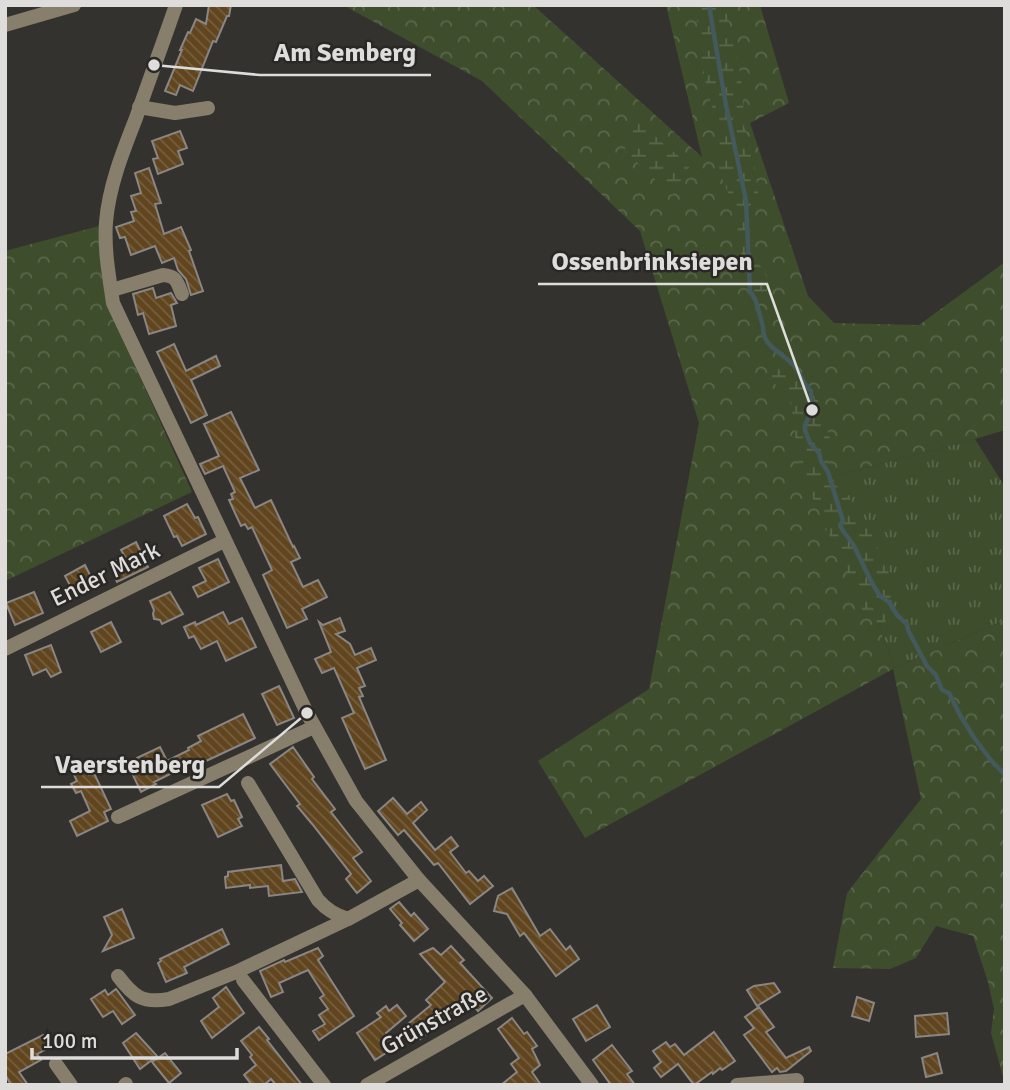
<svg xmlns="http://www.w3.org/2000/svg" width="1010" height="1090" font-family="Signika,sans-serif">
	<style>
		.grass { fill: url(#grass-tufts) }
		.forest { fill: url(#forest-crowns) }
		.wetland { fill: url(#wetland-marsh) }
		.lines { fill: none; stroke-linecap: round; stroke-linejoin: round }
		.stream { stroke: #43595c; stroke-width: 4.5 }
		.building { fill: url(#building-back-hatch); stroke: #898683; stroke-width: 2 }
		.minor { stroke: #877e6b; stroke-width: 14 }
		.labels { text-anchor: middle; stroke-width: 5; stroke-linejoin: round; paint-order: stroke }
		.street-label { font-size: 24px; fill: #dedddb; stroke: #2a2825 }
		.leader { fill: none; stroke: #dedddb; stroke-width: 2.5 }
		.callout-dot { fill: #dedddb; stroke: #2a2825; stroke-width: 2.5 }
		.callout-label { font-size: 26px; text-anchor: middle; font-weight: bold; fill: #dedddb; stroke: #2a2825; stroke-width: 5; stroke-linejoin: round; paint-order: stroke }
	</style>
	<defs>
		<pattern id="grass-tufts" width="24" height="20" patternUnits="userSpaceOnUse" patternTransform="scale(1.75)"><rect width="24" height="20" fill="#3e4e2d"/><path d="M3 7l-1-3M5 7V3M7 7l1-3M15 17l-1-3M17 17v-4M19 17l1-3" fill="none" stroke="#59674b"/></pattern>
		<pattern id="forest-crowns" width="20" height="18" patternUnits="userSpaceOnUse" patternTransform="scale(1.75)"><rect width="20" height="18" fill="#3e4e2d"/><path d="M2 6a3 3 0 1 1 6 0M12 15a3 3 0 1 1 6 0" fill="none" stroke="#59674b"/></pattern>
		<pattern id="wetland-marsh" width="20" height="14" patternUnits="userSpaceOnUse" patternTransform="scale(1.75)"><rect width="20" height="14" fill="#3e4e2d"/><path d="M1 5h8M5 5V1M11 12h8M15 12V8" fill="none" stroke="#59674b"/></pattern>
		<pattern id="building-back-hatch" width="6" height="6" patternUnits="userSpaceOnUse" patternTransform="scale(1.75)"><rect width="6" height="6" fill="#60451f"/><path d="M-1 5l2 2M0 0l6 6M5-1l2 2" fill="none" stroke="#765f3f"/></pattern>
	</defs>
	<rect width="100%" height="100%" fill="#34322f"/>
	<!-- grass -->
	<polygon class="grass" points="975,439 1005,487 1005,620 894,668 826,478"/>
	<!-- forest -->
	<g class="forest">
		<polygon points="343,5 533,5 702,157 666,5 760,5 789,103 750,123 808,296 834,323 919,325 1005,262 1005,430 975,439 826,478 894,668 1005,620 1005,1084 991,1033 994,1009 988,982 973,936 936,926 916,958 890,969 833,968 847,893 921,799 893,669 585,838 538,761 649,689 699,423 640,231 482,81"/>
		<polygon points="99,226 101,270 106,302 192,492 5,581 5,251"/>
	</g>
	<!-- wetland -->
	<g class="wetland">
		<polygon points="701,5 725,5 739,67 744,97 742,121 753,151 758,193 748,221 749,247 767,277 767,304 756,301 741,256 736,213 717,165 721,132 709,97 698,45 696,7"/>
		<path d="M634,118L690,166L672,195L624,150C632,140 634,131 634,118Z"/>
		<polygon points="784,357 795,368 804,385 821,404 831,444 828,472 832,482 852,501 869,528 894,585 884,629 863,611 799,467 791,402 772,381 772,358"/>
	</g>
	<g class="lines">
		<!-- stream -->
		<path class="stream" d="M709,5L725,100L746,201L750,291L756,301L763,327C762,347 784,353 795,367C801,375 803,384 811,391L812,410L805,425V430L810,443L819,453L821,461L828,472L843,521L840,525L843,531L853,544L872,583L880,596L889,602L897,615L907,624L908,630L927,666L936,675L942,690L949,693L960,715L975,739L990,759L1005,775"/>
	</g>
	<!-- building -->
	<g class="building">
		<polygon points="209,5 231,5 229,16 227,16 216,42 213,41 193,91 180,85 176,95 165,91 182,50 180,50 188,32 190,33 196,19 206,24"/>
		<polygon points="180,131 187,148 178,151 183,164 158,174 153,159 158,158 152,141"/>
		<polygon points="149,168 161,203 155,204 164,234 181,227 191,250 189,251 203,291 191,295 186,279 178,270 174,258 162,263 155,246 131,255 125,237 120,238 116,227 134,221 131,212 136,211 131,196 141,193 135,173"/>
		<polygon points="153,288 156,298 171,293 177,303 171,305 176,326 149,334 143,313 138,315 133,294"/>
		<polygon points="174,344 186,371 216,356 220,366 191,380 207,415 191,423 157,352"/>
		<polygon points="231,412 259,470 240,478 255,508 271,500 293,547 294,546 300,558 291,562 303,587 318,580 327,597 302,609 307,619 287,628 263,575 272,570 252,527 248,529 245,524 241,526 229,500 233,499 231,494 235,492 223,466 205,474 200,464 219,456 204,424"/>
		<polygon points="187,504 195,518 198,517 206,534 182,546 177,536 174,537 164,516"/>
		<polygon points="136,542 148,567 117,582 110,564 125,557 121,550"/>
		<polygon points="218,559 229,582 198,597 193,587 206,581 199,568"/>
		<polygon points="85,565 93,581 73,591 65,576"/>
		<polygon points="34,592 43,613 15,625 6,603"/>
		<polygon points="170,592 183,614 162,624 160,620 154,619 153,614 154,610 150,601"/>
		<polygon points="223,612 229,624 242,618 256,647 226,661 217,641 201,649 194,636 189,638 184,627 195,622 196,625"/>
		<polygon points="340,618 345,631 336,634 350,644 355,655 371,648 376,660 357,668 365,686 359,688 363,696 359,697 386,760 365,769 342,718 354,713 334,668 322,673 315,659 331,652 319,622 323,625"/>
		<polygon points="111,622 121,642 101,652 91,632"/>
		<polygon points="51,645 61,672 51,677 46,669 33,675 25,655"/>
		<polygon points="279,686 294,718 277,725 262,694"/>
		<polygon points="243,714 255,738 206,761 204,759 195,763 194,762 154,782 156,784 141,792 131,771 142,766 137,758 160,747 167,761 189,750 188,748 201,741 198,736"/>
		<polygon points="293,747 314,777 312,779 335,809 331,812 362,852 353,858 371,881 357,893 346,879 351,874 313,825 297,806 300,804 270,764"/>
		<polygon points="82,761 89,775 94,773 111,809 104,812 108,821 77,836 70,821 90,811 81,791 76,793 71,784 77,781 70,766"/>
		<polygon points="227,794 231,801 234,800 242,817 238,819 242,826 218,837 202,805"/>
		<polygon points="393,798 407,814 421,802 427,810 413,823 435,850 451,837 458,846 450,852 466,873 469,871 478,881 484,876 493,886 470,904 438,863 434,865 404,830 398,835 378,811"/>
		<polygon points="281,865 283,881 295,879 302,892 269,896 268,886 250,888 250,885 226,888 225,877 228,876 228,872"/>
		<polygon points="512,888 540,936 550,929 566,950 570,946 579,959 556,976 524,933 520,936 507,914 494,911 498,896"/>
		<polygon points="399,902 411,916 414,913 428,929 414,941 400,925 402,923 390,909"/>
		<polygon points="122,909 134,938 103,951 112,935 104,917"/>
		<polygon points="222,929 229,944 184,967 187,973 166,982 158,963 161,961 160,959"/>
		<polygon points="451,946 464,960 460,963 492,998 478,1011 468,1000 420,1039 408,1024 431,1005 426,1000 445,982 420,954 433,948 441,955"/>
		<polygon points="318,948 323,956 318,960 354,1016 319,1040 313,1031 325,1024 319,1015 328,1009 320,998 324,995 308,970 279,983 283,992 271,997 260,971 284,960 285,962"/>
		<polygon points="774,983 780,992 757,1006 747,990 754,986"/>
		<polygon points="226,987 244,1013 212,1038 201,1021 219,1007 213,998"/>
		<polygon points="116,989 135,1015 122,1024 113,1011 103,1017 91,999 105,990 108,995"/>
		<polygon points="857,997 874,1003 869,1021 852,1016"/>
		<polygon points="397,1005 406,1016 386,1033 395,1047 375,1060 357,1033 381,1017 377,1013 386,1006 389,1011"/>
		<polygon points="597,1005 610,1027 586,1041 573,1019"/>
		<polygon points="759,1007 774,1027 766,1032 786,1058 809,1047 811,1051 786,1071 780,1072 777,1068 772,1072 744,1035 754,1028 745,1017"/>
		<polygon points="947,1013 949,1034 916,1037 915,1016"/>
		<polygon points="512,1018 524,1034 527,1032 537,1046 532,1049 540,1065 532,1072 541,1085 501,1085 517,1072 511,1064 519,1058 498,1029"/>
		<polygon points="259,1027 269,1039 267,1040 302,1085 276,1085 271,1079 264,1085 252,1085 244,1075 256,1065 250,1057 252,1055 241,1041"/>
		<polygon points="714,1032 735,1061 722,1070 720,1068 713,1074 712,1072 694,1085 678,1064 661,1077 654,1068 661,1062 653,1051 666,1042 670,1047 675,1044 684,1055"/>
		<polygon points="136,1033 157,1056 140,1069 123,1043"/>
		<polygon points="43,1035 52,1046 37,1054 41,1060 19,1072 28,1085 11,1085 5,1074 5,1054"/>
		<polygon points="612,1045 632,1071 627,1074 635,1085 611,1085 593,1060"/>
		<polygon points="165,1053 181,1073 169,1083 152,1062"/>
		<polygon points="937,1053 942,1073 926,1077 922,1058"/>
	</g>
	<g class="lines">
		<!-- minor -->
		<g class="minor">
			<path d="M176,5C163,43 149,80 136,118C123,151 109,186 106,222C104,249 109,276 113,303L307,713L356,801L419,880L525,995L592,1085"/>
			<polyline points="5,25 74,5"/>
			<polyline points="139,107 175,113 208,108"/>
			<path d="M112,290L163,275C177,276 177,282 182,294"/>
			<polyline points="5,649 224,541"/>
			<path d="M248,783L318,900C327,910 335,915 348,919"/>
			<polyline points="118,817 314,727"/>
			<path d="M118,976C133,996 142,1004 169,999L236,972L348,919L419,880"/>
			<polyline points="243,980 324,1085"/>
			<polyline points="56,1064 71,1085"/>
			<polyline points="125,1085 126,1084"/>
			<polyline points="367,1085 525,995"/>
			<polyline points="737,1085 797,1080"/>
		</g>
	</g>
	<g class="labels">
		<!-- street labels -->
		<g class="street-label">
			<text transform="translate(105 574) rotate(-26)" y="8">Ender Mark</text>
			<text transform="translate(434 1020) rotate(-29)" y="8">Grünstraße</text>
		</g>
	</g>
	<!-- callouts -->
	<path class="leader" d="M154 65L260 75H431M812 410L767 284H538M307 713L219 787H41"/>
	<g class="callout-dot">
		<circle cx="154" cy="65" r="7"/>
		<circle cx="812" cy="410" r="7"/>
		<circle cx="307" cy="713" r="7"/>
	</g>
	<g class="callout-label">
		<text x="345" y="61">Am Semberg</text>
		<text x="652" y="270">Ossenbrinksiepen</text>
		<text x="130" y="773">Vaerstenberg</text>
	</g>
	<!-- border -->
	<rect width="1010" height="1090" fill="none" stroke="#dedddb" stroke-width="14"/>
	<!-- scale -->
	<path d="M32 1048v10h205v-10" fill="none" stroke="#dedddb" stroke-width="3.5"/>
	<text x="42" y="1048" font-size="21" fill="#dedddb" stroke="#2a2825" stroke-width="5" paint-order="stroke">100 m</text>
</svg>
